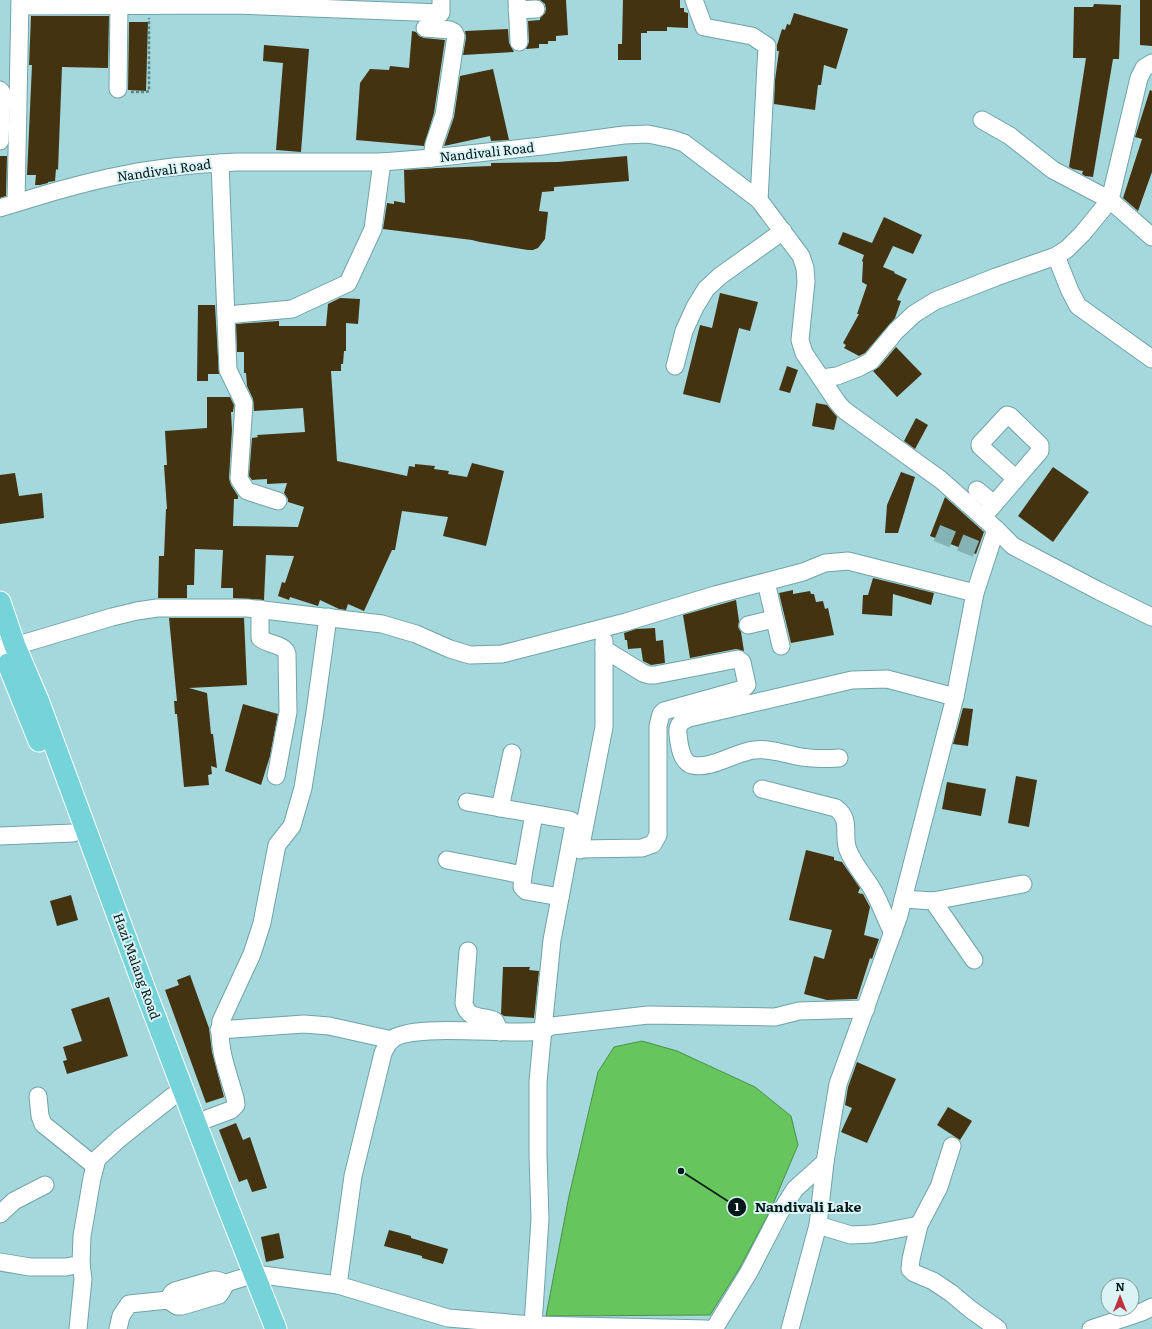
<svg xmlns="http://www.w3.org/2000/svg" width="1152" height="1329" font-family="Literata,serif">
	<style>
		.water { fill: #66c55c; stroke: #499148 }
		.building { fill: #431 }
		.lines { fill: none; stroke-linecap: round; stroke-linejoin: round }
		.minor-tunnel { stroke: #84b2b5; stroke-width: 17; stroke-dasharray: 17 8; stroke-linecap: butt }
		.minor-casing { stroke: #70a3a7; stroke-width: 19 }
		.major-casing { stroke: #fff; stroke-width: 23 }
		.path { stroke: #5e8487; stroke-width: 2.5; stroke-dasharray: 3 2; stroke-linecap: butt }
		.minor { stroke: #fff; stroke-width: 17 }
		.major { stroke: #75d4da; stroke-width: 21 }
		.labels { text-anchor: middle; stroke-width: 4; stroke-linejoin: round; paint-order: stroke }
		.street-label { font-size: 13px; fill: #04181a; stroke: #daf3f5 }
		.leader { fill: none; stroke: #04181a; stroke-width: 1.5 }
		.callout-dot { fill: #04181a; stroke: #daf3f5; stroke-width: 1.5 }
		.mark-label { font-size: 12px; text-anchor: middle; font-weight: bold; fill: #fff }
		.callout-label { font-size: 14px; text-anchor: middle; font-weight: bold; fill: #04181a; stroke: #daf3f5; stroke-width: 4; stroke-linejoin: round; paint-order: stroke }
	</style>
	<rect width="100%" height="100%" fill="#a4d8dc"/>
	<!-- water -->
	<polygon class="water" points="642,1041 677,1051 755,1087 791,1116 798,1145 770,1211 739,1269 710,1315 546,1316 569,1196 598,1072 614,1047"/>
	<!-- building -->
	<g class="building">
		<polygon points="540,0 566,0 568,35 556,36 556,41 548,41 548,44 539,44 539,48 526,49 529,42 528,21 540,20 540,18 545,13 546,9 545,4"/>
		<polygon points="623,0 680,0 680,8 684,8 684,12 688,13 688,28 667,27 667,31 647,31 647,33 641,33 641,60 618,60 618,44 622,44"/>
		<polygon points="1140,0 1152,0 1152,46 1140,45"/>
		<polygon points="1094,4 1121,5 1119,59 1113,59 1093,177 1085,176 1082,174 1083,171 1073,169 1069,167 1086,58 1073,58 1074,7 1093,7"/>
		<polygon points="794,13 848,29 836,69 824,65 821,85 818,85 815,110 774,104 775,80 779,51 777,51 777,45 782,29 785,30 787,24 790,25"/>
		<polygon points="31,16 109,16 108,68 62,67 58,170 56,169 55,181 48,182 48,183 40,185 35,185 36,175 27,175 32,65 29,65"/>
		<polygon points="129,22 148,22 146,91 128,90"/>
		<polygon points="508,29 509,43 514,52 463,55 466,38 465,31"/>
		<polygon points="412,31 416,32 419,36 424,38 445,40 434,113 424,146 356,140 360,83 370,69 389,70 390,66 409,68"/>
		<polygon points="264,45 309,49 301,152 276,150 283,63 263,61"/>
		<polygon points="493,69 509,140 491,141 490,136 444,146 454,117 460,76"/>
		<polygon points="1150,90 1152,91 1152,172 1138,211 1123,198 1142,139 1135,137"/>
		<polygon points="0,156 7,156 6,196 0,198"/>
		<polygon points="627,156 629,181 554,187 554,191 542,192 539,211 548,212 545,239 538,248 533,250 528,250 480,242 472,240 383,229 387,203 394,204 394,201 405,203 404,170 437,168 491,166 491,163 558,162"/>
		<polygon points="884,217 922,235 913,254 893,246 883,267 895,272 894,273 907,279 897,300 901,301 895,318 865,353 859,356 844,348 846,345 843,343 859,314 857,314 867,285 862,282 863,262 862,261 864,255 838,244 843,232 872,243"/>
		<polygon points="720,293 758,302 750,331 739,328 720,403 683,394 700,325 712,328"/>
		<polygon points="340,298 360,299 358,324 346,323 346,351 344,351 343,364 341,364 341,371 331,371 337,461 407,476 409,466 415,467 415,464 435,466 434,469 449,471 448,474 467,477 472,463 504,471 486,546 443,536 448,517 402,511 395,550 392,550 364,611 348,604 346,610 339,609 320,600 318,606 290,597 289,600 278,596 282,582 285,583 294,556 266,555 264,600 233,598 233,588 221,588 223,550 195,549 194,585 187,585 187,598 158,598 159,556 164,556 166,509 167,509 164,465 167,465 165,431 207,428 207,397 230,397 234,405 233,412 231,412 232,430 229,478 231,485 238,496 238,499 234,499 233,526 298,527 304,507 288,502 288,499 284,493 287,483 267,484 267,479 252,480 249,476 252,438 258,437 257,435 305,432 303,408 254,411 253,399 247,386 246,373 244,373 244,352 237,352 236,324 279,321 279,326 326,326 328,304"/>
		<polygon points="198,305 215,305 219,374 208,374 208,381 197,381"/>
		<polygon points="896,347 922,374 897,397 873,371 879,367"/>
		<polygon points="787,366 798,370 790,393 779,390"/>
		<polygon points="816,403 827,405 837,417 834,430 812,426"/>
		<polygon points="916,418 928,425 915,449 904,441"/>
		<polygon points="1053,467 1089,492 1053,542 1018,516"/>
		<polygon points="901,472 915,477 898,533 885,533 887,505"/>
		<polygon points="15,473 19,496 42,493 44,518 0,524 0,475"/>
		<polygon points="945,497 984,532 976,554 930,536"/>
		<polygon points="873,578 934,593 931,605 893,594 892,616 862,614 863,595 868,595"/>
		<polygon points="793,590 793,594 810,591 811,594 814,594 816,602 823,601 825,609 828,608 834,635 791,643 779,593"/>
		<polygon points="736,600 739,621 738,627 741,632 744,651 736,649 690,658 683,615"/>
		<polygon points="169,618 244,618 247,685 189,688 207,693 211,734 213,734 217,768 211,766 212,774 208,775 209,785 184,787 177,714 175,714 174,701 177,701"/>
		<polygon points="655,628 656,641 663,640 665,663 651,665 643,661 641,648 628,649 627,640 625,640 624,633 636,629"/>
		<polygon points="243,704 278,714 270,756 261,785 225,771"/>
		<polygon points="963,708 973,709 968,746 953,744"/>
		<polygon points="1016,776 1037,780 1029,827 1008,823"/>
		<polygon points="947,782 986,789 981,816 942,809"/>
		<polygon points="806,850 834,857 834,860 842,862 860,888 858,893 863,894 870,907 864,935 879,939 872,959 870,958 857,999 827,1000 804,994 814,956 824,959 832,930 789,920"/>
		<polygon points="71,895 78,920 57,926 50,901"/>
		<polygon points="503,967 530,967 529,970 539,971 534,1018 504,1016 501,1014"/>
		<polygon points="190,975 209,1028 212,1052 224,1097 206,1103 165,990 179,985 177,980"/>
		<polygon points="109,997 128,1056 67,1074 63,1061 67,1060 63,1047 82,1041 71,1009"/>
		<polygon points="857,1062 896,1079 867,1143 841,1132 852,1108 845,1105 848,1087"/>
		<polygon points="948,1107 972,1121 960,1140 937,1125"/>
		<polygon points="236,1123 243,1140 250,1137 267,1188 252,1192 247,1179 239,1182 219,1130"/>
		<polygon points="389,1230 411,1236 411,1238 448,1249 443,1264 422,1258 422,1256 384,1246"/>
		<polygon points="279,1233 284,1258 266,1262 261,1237"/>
	</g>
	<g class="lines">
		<!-- minor-tunnel -->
		<polyline class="minor-tunnel" points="937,533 979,550"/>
		<defs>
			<g id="minor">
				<polyline points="517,0 519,42"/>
				<polyline points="694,0 704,27 752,36 767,46 759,200"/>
				<polyline points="20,6 235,5 441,13 441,0"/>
				<polyline points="517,10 536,9"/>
				<polyline points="425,28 450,30 454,32 456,36 444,115 434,144 432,158"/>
				<polyline points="118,89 119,5"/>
				<polyline points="0,90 2,93 0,141"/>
				<polyline points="982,120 1010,136 1053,170 1110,200 1152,237"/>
				<polyline points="220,163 228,370 244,403 239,479 247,491 278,501"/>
				<polyline points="16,203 20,0"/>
				<path d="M0,208C42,195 84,182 127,174C162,167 199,164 236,162H382L432,158L542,146L624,135L648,134L672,139L684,143L759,200L801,256L805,268L806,282L800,340L804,353L837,402L844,410L941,480L996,529L1013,546L1099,591L1152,617"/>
				<polyline points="1056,256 1070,291 1078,306 1152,359"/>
				<polyline points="227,315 292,309 348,283 373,229 382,162"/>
				<polyline points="675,366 684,331 695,307 706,289 720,276 783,231"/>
				<polyline points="822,378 837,376 860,367 871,361 896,331 914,314 935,301 996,277 1056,256 1067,249 1083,233 1110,200 1139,78 1144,68 1152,63"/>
				<polyline points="977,490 994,504"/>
				<polyline points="983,517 1040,451 1040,445 1010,416 1007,415 980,444 980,446 1016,479"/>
				<polyline points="766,582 781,646"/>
				<path d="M260,609V638C268,645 285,644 287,654L288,712L276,776"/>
				<polyline points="748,625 774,619"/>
				<polyline points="0,648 15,646 112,617 137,611 157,608 247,608 382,624 416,634 450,649 470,655 502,654 626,622 715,595 803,572 825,563 848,561 975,593"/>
				<path d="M839,758C824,759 810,759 796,756C782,753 768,748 754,750C736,752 710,770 692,765C681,762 679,744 678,734C677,725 681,721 689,718L852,680L887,679L955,697"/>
				<path d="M762,789L836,808C852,820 842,834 848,850C854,865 866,878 874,892C881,905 886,920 893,933"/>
				<polyline points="467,802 570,820 573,822 574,824 552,940 541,1049 538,1082 538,1155 540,1219 533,1325"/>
				<polyline points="500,808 512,753"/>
				<polyline points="534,814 523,875 522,887 526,891 560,897"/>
				<polyline points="0,836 73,833"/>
				<polyline points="581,849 642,848 653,844 658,835 658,726 661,714 664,711 743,689 747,685 742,662 738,659 655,675 649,675 643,673 604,649"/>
				<polyline points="580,850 604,727 604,641"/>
				<polyline points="447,860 523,875"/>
				<polyline points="903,899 933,901 974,960"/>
				<polyline points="933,901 1023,884"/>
				<path d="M468,951L464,1003C468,1021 483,1015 495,1021L500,1032"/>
				<polyline points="219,1030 304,1024 329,1026 392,1040"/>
				<polyline points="38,1096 40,1116 43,1124 95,1166"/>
				<path d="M196,1123L231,1110L236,1105L235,1098C228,1072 217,1048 221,1021L252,954L262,923L277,845L292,826L303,788L315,712L328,617"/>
				<polyline points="952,1146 939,1187 919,1225 911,1259 910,1269 914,1273 933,1281 951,1293 970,1309 998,1329"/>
				<polyline points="0,1214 14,1201 45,1185"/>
				<polyline points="818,1225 851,1235 872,1234 919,1225"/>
				<polyline points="0,1262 30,1267 66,1267 81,1264 82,1236 92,1178 97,1159 120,1138 173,1096 184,1091"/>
				<path d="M338,1285L353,1176L383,1053C385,1049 388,1043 391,1040C411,1022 510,1036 541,1031C545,1030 548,1027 552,1026L648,1015L775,1017L799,1011L866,1009"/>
				<polyline points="168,1300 172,1293 175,1291 213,1280 216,1280 226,1283 255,1274 338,1285 448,1318 533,1325 707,1329"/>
				<polyline points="78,1329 83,1279 81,1264"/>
				<polyline points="118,1329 121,1316 129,1304 168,1300 177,1306 182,1306 219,1295 223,1289 226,1283"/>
				<polyline points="714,1329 749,1272 779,1214 795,1189 825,1162 838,1084 899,915 955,697 975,593 996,529"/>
				<polyline points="790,1329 818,1225 825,1162"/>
				<polyline points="1091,1329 1142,1312 1152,1307"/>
			</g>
			<g id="major">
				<polyline points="0,602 15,646 38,700 145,990 223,1195 276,1329"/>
				<polyline points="8,664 39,741"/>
			</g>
		</defs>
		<!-- minor casing -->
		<use href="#minor" class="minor-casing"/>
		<!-- major casing -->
		<use href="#major" class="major-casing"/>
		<!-- path -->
		<polyline class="path" points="131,92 146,92 149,91 149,18"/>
		<!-- minor -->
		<use href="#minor" class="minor"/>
		<!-- major -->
		<use href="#major" class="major"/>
	</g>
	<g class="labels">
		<!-- street labels -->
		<g class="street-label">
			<text transform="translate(487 152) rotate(-6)" y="5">Nandivali Road</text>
			<text transform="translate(164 170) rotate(-8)" y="5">Nandivali Road</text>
			<text transform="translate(137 966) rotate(70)" y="5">Hazi Malang Road</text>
		</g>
	</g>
	<!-- callouts -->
	<path class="leader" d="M681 1171L737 1207"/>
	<g class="callout-dot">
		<circle cx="681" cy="1171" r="4"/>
		<circle cx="737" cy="1207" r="10"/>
	</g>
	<g class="mark-label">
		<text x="737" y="1211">1</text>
	</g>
	<g class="callout-label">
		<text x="808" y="1212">Nandivali Lake</text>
	</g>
	<!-- north arrow -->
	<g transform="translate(1120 1297)"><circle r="19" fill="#daf3f5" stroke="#849b9d"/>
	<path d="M0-3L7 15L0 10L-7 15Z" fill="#c2323d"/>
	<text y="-6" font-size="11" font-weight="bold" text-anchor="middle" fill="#04181a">N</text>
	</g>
</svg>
